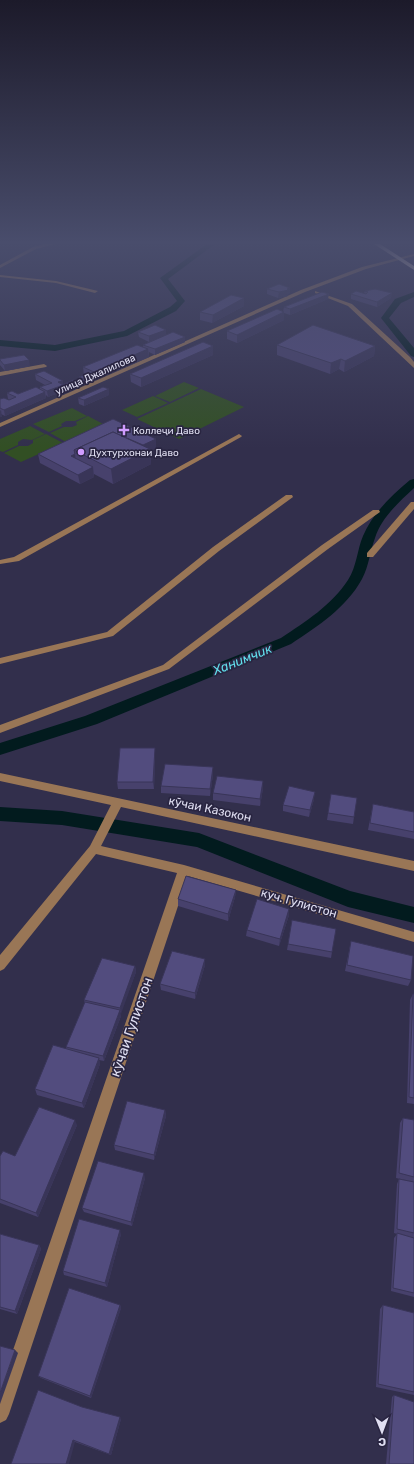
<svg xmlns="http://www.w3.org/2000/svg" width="414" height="1464" font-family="Rubik,sans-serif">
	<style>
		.green { fill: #324f24 }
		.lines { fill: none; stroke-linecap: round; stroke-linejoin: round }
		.canal { fill: #021b1e; fill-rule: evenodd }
		.minor { fill: #997656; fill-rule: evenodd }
		.highway { fill: #f3e1d2; fill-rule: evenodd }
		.wall { fill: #47416c }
		.shaded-wall { fill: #393558 }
		.building { fill: #524c7e; stroke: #393558 }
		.poi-dot { fill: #d09dff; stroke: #292541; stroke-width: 1.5 }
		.labels { text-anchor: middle; stroke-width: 3.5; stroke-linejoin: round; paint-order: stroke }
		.far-street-label { font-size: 10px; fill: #e0dff2; stroke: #292541 }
		.far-poi-label { font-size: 10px; fill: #e0dff2; stroke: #292541; text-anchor: start }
		.street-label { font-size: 12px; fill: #e0dff2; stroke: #292541 }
		.water-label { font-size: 13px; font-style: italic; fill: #62dfec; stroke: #292541 }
		.near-street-label { font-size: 14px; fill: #e0dff2; stroke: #292541 }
	</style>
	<rect width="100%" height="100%" fill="#322f4c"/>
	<!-- green -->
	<g class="green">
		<polygon points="184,382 199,388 170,402 155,396"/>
		<polygon points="201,389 244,407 179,439 137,419"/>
		<polygon points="153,396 168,403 137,417 122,410"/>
		<polygon points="72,408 87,416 75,421 66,421 61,424 62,426 49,432 33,424"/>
		<polygon points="88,416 105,425 66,442 50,433 64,427 72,427 77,425 76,422"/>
		<polygon points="30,426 45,434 32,440 23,439 18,442 18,445 3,452 0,451 0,439"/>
		<polygon points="46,434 63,443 21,462 4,453 19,446 28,446 33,443 33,440"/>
	</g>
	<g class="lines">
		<!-- canal -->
		<g class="canal">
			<polygon points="207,244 215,244 168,279 185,301 176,311 127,336 55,351 0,346 0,340 55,345 124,331 170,307 177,301 160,278"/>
			<polygon points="414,292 414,297 401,303 389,318 414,348 414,357 411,356 381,318 395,299"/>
			<path d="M414,479V488C399,502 381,518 375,538C370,551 369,566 362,579C346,608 318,626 291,644L97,724L0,755V743L85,716L281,638C305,622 332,605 348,580C357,566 357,550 363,536C372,514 392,495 410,480Z"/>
			<polygon points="0,807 62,811 199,833 350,891 414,907 414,923 348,907 197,847 62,825 0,821"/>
		</g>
		<!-- minor -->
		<g class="minor">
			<polygon points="45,244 55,244 36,249 0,268 0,265 33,247"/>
			<polygon points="414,254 414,256 366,269 305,292 0,427 0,423 301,290 362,267"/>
			<polygon points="0,275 56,281 98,291 95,293 56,283 0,277"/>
			<polygon points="315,291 352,304 410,357 414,362 414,368 348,306 315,293"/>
			<polygon points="44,364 47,366 46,367 0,376 0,372"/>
			<polygon points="239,434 242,436 241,437 19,561 0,564 0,560 14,557"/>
			<polygon points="286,495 292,495 293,497 219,551 113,636 0,664 0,658 107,632 213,547"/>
			<polygon points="411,502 414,502 414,509 373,557 367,557 367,553"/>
			<polygon points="373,510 379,510 380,512 328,549 169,669 0,733 0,725 163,665 322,545"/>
			<polygon points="0,773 414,861 414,871 121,807 101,846 184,865 414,932 414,942 188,876 9,1414 6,1420 0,1423 0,1388 177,873 96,854 4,969 0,971 0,955 90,846 111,805 0,781"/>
		</g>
		<!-- highway -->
		<polygon class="highway" points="374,244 380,244 414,266 414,270"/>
	</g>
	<!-- wall -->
	<g class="wall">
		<polygon points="267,289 290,293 288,294 288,296 278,298 267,294"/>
		<polygon points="365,291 391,298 377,307 351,299 351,294 364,293"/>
		<polygon points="244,298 244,306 212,323 200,320 200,312"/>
		<polygon points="328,299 290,315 284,313 284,320 237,343 227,339 227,331 283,312 284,307"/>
		<polygon points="138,332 185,337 185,342 155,355 149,352 149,357 87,383 80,380 79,377 84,375 83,367 143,347 143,345 149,342 139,337"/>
		<polygon points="277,345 375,346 374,356 344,372 339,369 330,374 277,355"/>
		<polygon points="213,346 213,355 141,387 131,382 130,374"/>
		<polygon points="0,359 30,366 5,371 0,365"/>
		<polygon points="35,374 63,384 81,383 81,386 70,391 63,388 63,391 48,397 46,395 46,398 5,416 1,414 2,417 0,417 0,399 9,400 10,400 8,399 7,393 18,394 40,390 40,387 45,385 36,380"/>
		<polygon points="109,395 84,406 79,404 78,398"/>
		<polygon points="156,439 156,448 150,451 151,464 113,484 94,474 94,477 80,484 40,463 38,454"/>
		<polygon points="155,755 154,789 118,789 117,782"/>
		<polygon points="213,774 210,796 161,793 161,786"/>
		<polygon points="263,788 260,806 213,800 213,793"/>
		<polygon points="331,794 354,817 353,824 327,820"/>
		<polygon points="314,799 309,817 283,811 283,805"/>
		<polygon points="373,804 414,812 414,839 368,830"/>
		<polygon points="236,890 235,897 228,921 178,906 178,899"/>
		<polygon points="289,915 279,946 246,936 247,930"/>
		<polygon points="292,920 332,952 331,958 287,950"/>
		<polygon points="351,941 411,980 408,986 345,971"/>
		<polygon points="205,965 195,999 161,990 160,984"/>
		<polygon points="135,966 136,972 120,1014 121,1016 104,1061 99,1060 100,1064 84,1108 37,1095 35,1089 66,1049 66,1047 85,1003 84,1000"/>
		<polygon points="413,994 414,994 414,1104 407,1103 410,1000"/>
		<polygon points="165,1110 166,1116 154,1160 115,1150 114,1145"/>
		<polygon points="403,1118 414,1120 414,1297 391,1291 394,1238 397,1234 394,1233 397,1184 399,1179 409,1181 396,1178 400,1123"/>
		<polygon points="77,1125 38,1217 0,1203 0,1156 15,1156"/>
		<polygon points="145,1178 132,1226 84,1212 82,1208"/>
		<polygon points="0,1234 39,1245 41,1249 17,1314 0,1309"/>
		<polygon points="121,1234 107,1287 64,1275 63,1271"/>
		<polygon points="120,1305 121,1308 91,1398 41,1378 38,1376"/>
		<polygon points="383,1305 414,1313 414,1395 376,1387 380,1309"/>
		<polygon points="394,1395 414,1464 386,1464 392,1397"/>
		<polygon points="121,1419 111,1455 75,1442 11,1464"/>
	</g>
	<!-- shaded-wall -->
	<g class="shaded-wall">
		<polygon points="290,288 290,293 288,294 288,296 278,298 279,292"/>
		<polygon points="392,293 391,298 377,307 377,302"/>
		<polygon points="329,294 328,299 290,315 290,309"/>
		<polygon points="244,298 244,306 212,323 213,315"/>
		<polygon points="284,312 284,320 237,343 237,335"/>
		<polygon points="166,330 166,335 149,342 149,336"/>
		<polygon points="185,337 185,342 155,355 155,349"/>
		<polygon points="213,346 213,355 141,387 141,378"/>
		<polygon points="375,346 374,356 344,372 345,361"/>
		<polygon points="148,349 149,357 95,380 94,372"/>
		<polygon points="341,359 339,369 330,374 331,363"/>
		<polygon points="29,360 30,366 5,371 4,365"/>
		<polygon points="94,377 94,380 87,383 87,380"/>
		<polygon points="63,381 63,391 48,397 47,391 58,382"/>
		<polygon points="81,383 81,386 70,391 70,388"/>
		<polygon points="109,389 109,395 84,406 84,400"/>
		<polygon points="45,392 46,398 5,416 4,410"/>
		<polygon points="1,410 2,417 0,417 0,411"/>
		<polygon points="156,439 156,448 150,451 151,464 113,484 111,469 139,447"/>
		<polygon points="75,454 76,463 71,456"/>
		<polygon points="93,467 94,477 80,484 78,475"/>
		<polygon points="155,748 155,755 154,789 153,782"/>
		<polygon points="213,767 213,774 210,796 210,789"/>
		<polygon points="263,781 263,788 260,806 260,799"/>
		<polygon points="315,792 314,799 309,817 310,810"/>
		<polygon points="236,890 235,897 228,921 228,914"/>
		<polygon points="289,909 289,915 279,946 280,939"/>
		<polygon points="205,959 205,965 195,999 195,993"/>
		<polygon points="135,966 136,972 121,1014 120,1008"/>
		<polygon points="120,1010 121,1016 104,1061 103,1056"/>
		<polygon points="99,1058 100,1064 84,1108 82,1103"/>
		<polygon points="165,1110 166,1116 154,1160 154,1155"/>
		<polygon points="75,1120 77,1125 38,1217 36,1213"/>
		<polygon points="144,1173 145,1178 132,1226 131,1222"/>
		<polygon points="120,1230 121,1234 107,1287 105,1283"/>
		<polygon points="39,1245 41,1249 17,1314 15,1311"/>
		<polygon points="120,1305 121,1308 91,1398 90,1396"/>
		<polygon points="15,1350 18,1353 0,1404 0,1393"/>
		<polygon points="120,1417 121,1419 111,1455 109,1454"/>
		<polygon points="73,1440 75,1442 69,1464 66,1464"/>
	</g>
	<!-- building -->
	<g class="building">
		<polygon points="279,284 290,288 287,289 289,290 279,292 267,289"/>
		<polygon points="375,289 392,293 377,302 351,294 356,291 366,294 368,292 365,291"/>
		<polygon points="322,292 329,294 290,309 284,307"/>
		<polygon points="231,295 244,298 213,315 200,312"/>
		<polygon points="277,309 284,312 237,335 227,331"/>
		<polygon points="155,325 166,330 149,336 138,332"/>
		<polygon points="313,325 375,346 345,361 341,359 331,363 277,345"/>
		<polygon points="173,332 185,337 155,349 143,345"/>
		<polygon points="203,342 213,346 141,378 130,374"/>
		<polygon points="137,345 148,349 94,372 83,367"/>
		<polygon points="24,355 29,360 4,365 0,360 0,359"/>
		<polygon points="44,371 63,381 58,382 63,385 47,391 40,387 52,383 35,374"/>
		<polygon points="87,374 94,377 87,380 79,377"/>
		<polygon points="73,380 81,383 70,388 62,385"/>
		<polygon points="36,387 45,392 4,410 0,408 0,399 4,398 9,400 16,397 7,393 12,391 18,394"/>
		<polygon points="103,387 109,389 84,400 78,398"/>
		<polygon points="113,419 156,439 143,445 113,432 74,450 75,454 71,456 93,467 78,475 38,454"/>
		<polygon points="113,432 150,449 111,469 74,450"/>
		<polygon points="120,748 155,748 153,782 117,782"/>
		<polygon points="165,764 213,767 210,789 161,786"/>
		<polygon points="217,776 263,781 260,799 213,793"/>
		<polygon points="289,786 315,792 310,810 283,805"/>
		<polygon points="331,794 357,798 354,817 328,813"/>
		<polygon points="373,804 414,812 414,832 370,823"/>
		<polygon points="186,876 236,890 228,914 178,899"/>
		<polygon points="257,899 289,909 280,939 247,930"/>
		<polygon points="292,920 336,929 332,952 288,944"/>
		<polygon points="351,941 413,956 411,980 347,965"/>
		<polygon points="172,951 205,959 195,993 160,984"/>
		<polygon points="102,958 135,966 120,1008 84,1000"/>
		<polygon points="413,994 414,994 414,1098 409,1097"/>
		<polygon points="85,1002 120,1010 103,1056 66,1047"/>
		<polygon points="53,1045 99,1058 82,1103 35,1089"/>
		<polygon points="127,1101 165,1110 154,1155 114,1145"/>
		<polygon points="39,1107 75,1120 36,1213 0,1199 0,1156 3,1151 15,1156"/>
		<polygon points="403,1118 414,1120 414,1177 399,1173"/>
		<polygon points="98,1161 144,1173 131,1222 82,1208"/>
		<polygon points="399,1179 414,1182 414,1233 397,1229"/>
		<polygon points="79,1219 120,1230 105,1283 63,1271"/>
		<polygon points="397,1233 414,1238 414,1293 393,1288"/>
		<polygon points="0,1234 39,1245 15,1311 0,1307"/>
		<polygon points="69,1288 120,1305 90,1396 38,1376"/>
		<polygon points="383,1305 414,1313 414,1392 378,1384"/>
		<polygon points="0,1346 15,1350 0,1393"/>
		<polygon points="38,1390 82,1407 120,1417 109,1454 73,1440 66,1464 11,1464"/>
		<polygon points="394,1395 414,1402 414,1464 389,1464"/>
	</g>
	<!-- sky -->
	<linearGradient id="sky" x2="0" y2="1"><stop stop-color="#1c1a2a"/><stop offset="0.54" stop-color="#494d6c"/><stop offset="1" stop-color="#494d6c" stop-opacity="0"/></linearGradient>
	<rect width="414" height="449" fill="url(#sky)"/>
	<!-- markers -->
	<g class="poi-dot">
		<path d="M122 424h4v4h4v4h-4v4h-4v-4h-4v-4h4z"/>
		<circle cx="81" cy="452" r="4"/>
	</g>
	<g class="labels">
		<!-- far-street labels -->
		<g class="far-street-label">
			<text transform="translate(95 374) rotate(-24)" y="4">улица Джалилова</text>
		</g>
		<!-- far-poi labels -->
		<g class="far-poi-label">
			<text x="133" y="434">Коллеҷи Даво</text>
			<text x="89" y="456">Духтурхонаи Даво</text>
		</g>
		<!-- street labels -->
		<g class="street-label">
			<text transform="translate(210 809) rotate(12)" y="4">кӯчаи Казокон</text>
			<text transform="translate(299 903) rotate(16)" y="4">куч. Гулистон</text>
		</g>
		<!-- water labels -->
		<g class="water-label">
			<text transform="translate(242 659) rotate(-22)" y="5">Ханимчик</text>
		</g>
		<!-- near-street labels -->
		<g class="near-street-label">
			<text transform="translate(131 1027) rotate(-71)" y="5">кӯчаи Гулистон</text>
		</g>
	</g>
	<!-- north arrow -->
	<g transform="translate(382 1432) rotate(179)" stroke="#292541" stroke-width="3" paint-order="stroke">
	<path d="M0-3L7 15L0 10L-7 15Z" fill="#e0dff2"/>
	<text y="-6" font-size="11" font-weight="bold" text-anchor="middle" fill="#e0dff2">С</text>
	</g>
</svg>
